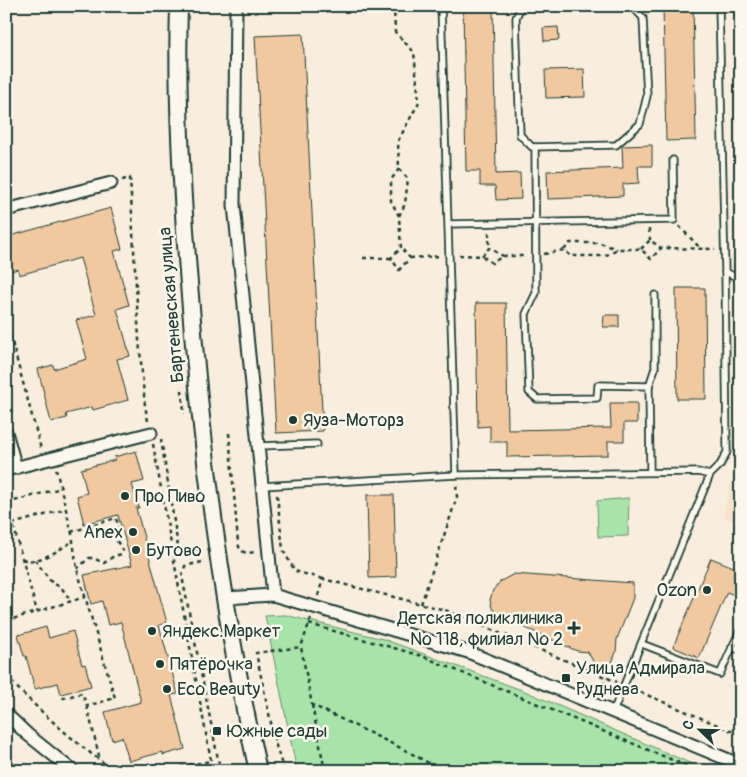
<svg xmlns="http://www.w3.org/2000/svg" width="747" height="777" font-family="Pangolin,sans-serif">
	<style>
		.built { fill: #f7e3cb }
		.park { fill: #a8e4a9; stroke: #64906e }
		.building { fill: #f1c9a1; stroke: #1f3d34 }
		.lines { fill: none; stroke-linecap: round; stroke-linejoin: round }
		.lane-casing { stroke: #1f3d34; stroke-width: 9 }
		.street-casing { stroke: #1f3d34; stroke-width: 15 }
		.secondary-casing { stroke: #1f3d34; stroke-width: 20 }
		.path { stroke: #1f3d34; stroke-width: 2.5; stroke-dasharray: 4 4; stroke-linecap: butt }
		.lane { stroke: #fbf7ec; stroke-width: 5.5 }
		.street { stroke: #fbf7ec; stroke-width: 11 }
		.secondary { stroke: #fbf7ec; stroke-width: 16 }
		.poi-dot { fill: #1f3d34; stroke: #fbf7ec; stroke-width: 2 }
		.labels { text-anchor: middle; stroke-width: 5; stroke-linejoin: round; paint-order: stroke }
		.street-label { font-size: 18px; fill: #1f3d34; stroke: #fbf7ec }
		.poi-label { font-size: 18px; fill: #1f3d34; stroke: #fbf7ec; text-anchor: start }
	</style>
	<rect width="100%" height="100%" fill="#f9eedd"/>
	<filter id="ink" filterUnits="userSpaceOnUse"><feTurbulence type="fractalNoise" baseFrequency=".02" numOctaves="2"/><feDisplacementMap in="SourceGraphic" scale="10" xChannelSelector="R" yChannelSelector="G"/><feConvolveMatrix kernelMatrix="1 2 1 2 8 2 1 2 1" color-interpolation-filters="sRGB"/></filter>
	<g filter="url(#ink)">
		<!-- built -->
		<g class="built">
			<polygon points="733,6 741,6 741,272 739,272"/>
			<polygon points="736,307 741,307 741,386"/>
			<polygon points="741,438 741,526 723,516"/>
		</g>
		<!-- park -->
		<g class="park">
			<polygon points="629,498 628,536 598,537 597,501"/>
			<polygon points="285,615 383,639 527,692 708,771 297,771 265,616"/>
		</g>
		<!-- building -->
		<g class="building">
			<polygon points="463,6 493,6 496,174 520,173 521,199 496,200 495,186 480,186 480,171 466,171"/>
			<polygon points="663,6 693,6 696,140 666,141"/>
			<polygon points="558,27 559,40 544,41 543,28"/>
			<polygon points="303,34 323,431 276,433 255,36"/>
			<polygon points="584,69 585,97 546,98 545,70"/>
			<polygon points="652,145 652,166 638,166 639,183 623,184 623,196 548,199 547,171 623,168 622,146"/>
			<polygon points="111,208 122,249 114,251 129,305 117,309 130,356 117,359 128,400 93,410 92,407 66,414 67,418 51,422 38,369 53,365 54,369 87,359 76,320 96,315 80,258 19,275 18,269 11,271 6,252 6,237"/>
			<polygon points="676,288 705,288 706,399 677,399"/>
			<polygon points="476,303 506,303 508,430 611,428 610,403 637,403 637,423 624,423 624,441 608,441 608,455 507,457 507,442 490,442 490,426 478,427"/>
			<polygon points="604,315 619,315 619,327 603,327"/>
			<polygon points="136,451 144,481 132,484 139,508 136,508 167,623 159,625 178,694 171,695 185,749 163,755 163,752 129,761 122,737 112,740 105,712 141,702 121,622 108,625 102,601 91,604 84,575 132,565 118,515 84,524 77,496 87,493 81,469 115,460 114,457"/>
			<polygon points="367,495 394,495 396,577 369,578"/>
			<polygon points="711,558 741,570 741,598 727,592 699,658 673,647"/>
			<polygon points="514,574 633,583 633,598 617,639 616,652 612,663 604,667 595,665 588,652 577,651 499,616 492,608 490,600 493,590 501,581"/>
			<polygon points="46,627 49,638 73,631 82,665 85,664 91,686 61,694 58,683 35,689 26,656 24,656 18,635"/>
		</g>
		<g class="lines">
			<defs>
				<g id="lane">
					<polyline points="521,6 516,18 520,135 532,147 616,145 640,124 647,96 643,18 632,6"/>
					<polyline points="535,147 536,293 526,314 529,392 537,399 597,398 598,385 649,386 650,472"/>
					<polyline points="449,224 674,220 673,160"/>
					<polyline points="725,272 741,279"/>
					<polyline points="649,386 655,368 655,295"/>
					<polyline points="258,446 317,444"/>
					<polyline points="456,475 698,472 710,475"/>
					<polyline points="262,486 456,475 441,6"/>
					<polyline points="642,644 720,674 741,628"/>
					<polyline points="732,647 741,651"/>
					<polyline points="613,712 710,475 720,465 727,452 725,272 719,6"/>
				</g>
				<g id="street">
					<polyline points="236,6 234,205 273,595"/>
					<polyline points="6,210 111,183"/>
					<polyline points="6,432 16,468"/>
					<polyline points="6,470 151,433"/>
					<polyline points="225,598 273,595 468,652 741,765"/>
					<polyline points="6,714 27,734 73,771"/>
				</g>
				<path id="secondary" d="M179,6C176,103 182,200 190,296C202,455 223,615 258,771"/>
			</defs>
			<!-- lane casing -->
			<use href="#lane" class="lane-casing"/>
			<!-- street casing -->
			<use href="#street" class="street-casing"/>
			<!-- secondary casing -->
			<use href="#secondary" class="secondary-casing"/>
			<!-- path -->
			<g class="path">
				<polyline points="394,6 395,32 414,52 419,102 398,141 399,169 391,180 391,201 399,216"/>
				<polyline points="399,169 408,179 405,204 399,216 401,248 391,258 399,270 410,258 401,248"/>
				<polyline points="122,180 130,178 139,340 145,406 148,421"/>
				<polyline points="679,226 701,249"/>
				<polyline points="649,229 650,240"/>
				<polyline points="489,232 489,248"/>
				<polyline points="641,249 650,240 661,248"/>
				<polyline points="564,250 570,243 600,243 617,249"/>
				<polyline points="544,254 564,250 571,256 605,256 617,249 641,249 651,259 661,248 715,249"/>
				<polyline points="459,255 482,256 492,263 503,256 526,256"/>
				<polyline points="482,256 489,248 503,256"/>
				<polyline points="363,258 391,258"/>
				<polyline points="410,258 441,256"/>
				<polyline points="6,320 41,449"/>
				<polyline points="182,390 184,414"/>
				<polyline points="229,433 238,543 240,550 246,553 257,552"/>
				<polyline points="161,439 179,553"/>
				<polyline points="153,444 173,555 202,549"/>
				<polyline points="56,469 72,534 77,569 115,698 87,706 82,693 60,699"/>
				<polyline points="277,495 283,550 295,571 323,579"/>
				<polyline points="7,503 37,612"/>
				<polyline points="7,503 61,488"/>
				<polyline points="12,524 66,509"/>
				<polyline points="71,532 116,518 119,528 115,538 123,551 122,554 114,556 104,563 93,558 89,558 77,569"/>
				<path d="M22,559C38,565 59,550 73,541"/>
				<polyline points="35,560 52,583 61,587 71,601"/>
				<polyline points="202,562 185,566 182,576 219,764"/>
				<polyline points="318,596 323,579 445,610 617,682"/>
				<polyline points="421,604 457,497 456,483"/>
				<polyline points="311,618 301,647 312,705 407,751 443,771"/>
				<polyline points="6,621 85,597"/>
				<polyline points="309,624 422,656 699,771"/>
				<polyline points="6,636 12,660 6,661"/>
				<path d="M6,676C39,711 76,744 115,771"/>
				<polyline points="633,689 741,735"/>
				<polyline points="600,693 607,677"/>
				<polyline points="312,705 325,771"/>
				<polyline points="87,706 100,760"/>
				<polyline points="168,771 167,769 211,761 173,555"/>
				<polyline points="284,771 276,746 256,653 301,647"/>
			</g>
			<!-- lane -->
			<use href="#lane" class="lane"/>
			<!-- street -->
			<use href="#street" class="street"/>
			<!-- secondary -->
			<use href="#secondary" class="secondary"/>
		</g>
	</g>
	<!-- markers -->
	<g class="poi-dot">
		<circle cx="293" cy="420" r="5"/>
		<circle cx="125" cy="496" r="5"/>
		<circle cx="133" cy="532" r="5"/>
		<circle cx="136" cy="550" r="5"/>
		<circle cx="707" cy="590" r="5"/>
		<path d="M571.5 620.5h5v5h5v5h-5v5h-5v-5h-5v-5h5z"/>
		<circle cx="152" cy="631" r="5"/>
		<circle cx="160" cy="664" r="5"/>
		<rect x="561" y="673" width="10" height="10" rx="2.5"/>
		<circle cx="167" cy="689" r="5"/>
		<rect x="212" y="726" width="10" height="10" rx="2.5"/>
	</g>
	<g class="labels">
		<!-- street labels -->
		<g class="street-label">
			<text transform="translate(171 305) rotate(-95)" y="6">Бартеневская улица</text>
		</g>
		<!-- poi labels -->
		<g class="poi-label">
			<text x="303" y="426">Яуза-Моторз</text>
			<text x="135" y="502">Про Пиво</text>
			<text x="123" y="538" text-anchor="end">Anex</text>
			<text x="146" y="556">Бутово</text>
			<text x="697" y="596" text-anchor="end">Ozon</text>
			<text x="563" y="624" text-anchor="end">Детская поликлиника<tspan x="563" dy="21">№ 118, филиал № 2</tspan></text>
			<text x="162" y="637">Яндекс.Маркет</text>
			<text x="170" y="670">Пятёрочка</text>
			<text x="576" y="674">Улица Адмирала<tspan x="576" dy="21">Руднева</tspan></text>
			<text x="177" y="695">Eco Beauty</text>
			<text x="227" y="737">Южные сады</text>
		</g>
	</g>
	<!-- margin -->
	<rect width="747" height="777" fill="none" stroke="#fbf7ec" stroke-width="25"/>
	<rect x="12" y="12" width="722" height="752" fill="none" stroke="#1f3d34" stroke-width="2" filter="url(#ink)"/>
	<!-- north arrow -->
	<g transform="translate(700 730) rotate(293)" stroke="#fbf7ec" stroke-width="4" paint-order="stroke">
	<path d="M0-4L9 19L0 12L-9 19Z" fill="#1f3d34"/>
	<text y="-8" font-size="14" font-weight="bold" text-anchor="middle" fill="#1f3d34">С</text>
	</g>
</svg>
